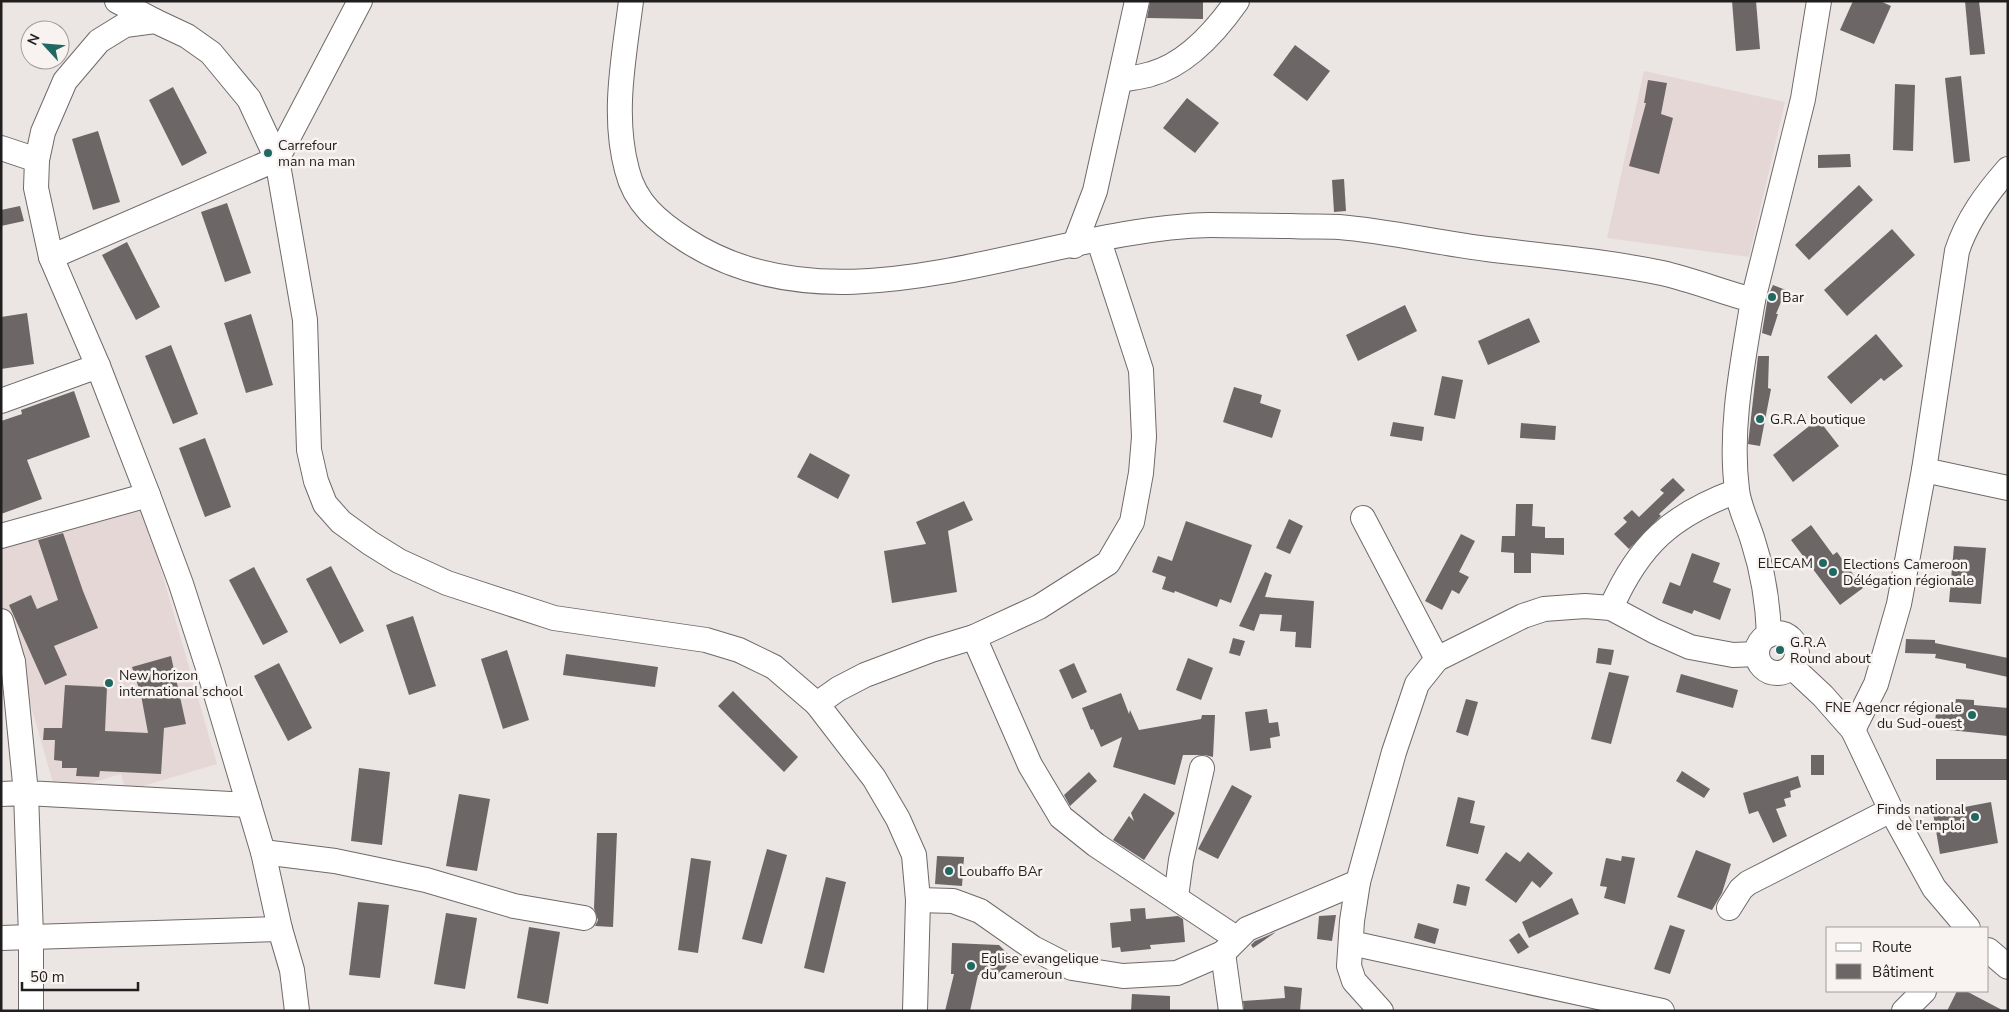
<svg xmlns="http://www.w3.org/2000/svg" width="2009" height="1012" font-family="'Nunito Sans',sans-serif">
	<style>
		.built { fill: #e5d7d5 }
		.building { fill: #6c6766 }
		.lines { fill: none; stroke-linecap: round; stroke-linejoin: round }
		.minor-casing { stroke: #6f6a69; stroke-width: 26 }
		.minor { stroke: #fff; stroke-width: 24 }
		.poi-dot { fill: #206962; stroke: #f8f2f1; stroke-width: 2 }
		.labels { text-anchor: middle; stroke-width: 5; stroke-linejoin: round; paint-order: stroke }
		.poi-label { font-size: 14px; fill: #201e1e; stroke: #f8f2f1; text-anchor: start }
	</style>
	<rect width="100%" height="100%" fill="#ebe5e4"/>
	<!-- built -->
	<g class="built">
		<polygon points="1644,71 1785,102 1749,257 1607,238"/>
		<polygon points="142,504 217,764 126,791 121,774 56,793 1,602 1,546"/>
	</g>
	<!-- building -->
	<g class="building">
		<polygon points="1150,1 1203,1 1203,19 1147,18"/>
		<polygon points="1732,1 1756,1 1760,49 1736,51"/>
		<polygon points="1853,1 1880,1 1891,6 1874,44 1840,30"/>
		<polygon points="1965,1 1979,1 1985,54 1970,55"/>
		<polygon points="1295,45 1330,71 1307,101 1273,75"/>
		<polygon points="1961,76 1970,161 1954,163 1945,78"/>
		<polygon points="1648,80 1667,83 1661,114 1673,118 1659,174 1629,166 1646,103 1644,103"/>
		<polygon points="1895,84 1915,85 1913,151 1893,150"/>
		<polygon points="173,87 207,153 182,166 149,100"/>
		<polygon points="1187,98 1219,123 1195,153 1163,128"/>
		<polygon points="98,131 120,202 93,210 72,139"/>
		<polygon points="1850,154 1851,167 1818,168 1818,155"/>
		<polygon points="1344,179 1346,211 1334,212 1332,180"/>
		<polygon points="1859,185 1873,200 1809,260 1795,245"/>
		<polygon points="227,203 251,273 225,282 201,212"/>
		<polygon points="20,206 24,221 1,226 1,210"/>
		<polygon points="1892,229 1915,255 1847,316 1824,290"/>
		<polygon points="127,242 160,307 136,320 102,255"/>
		<polygon points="1773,285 1786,290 1776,314 1778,314 1771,336 1762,333 1768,296"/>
		<polygon points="1405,305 1417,331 1358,361 1346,335"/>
		<polygon points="27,313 34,364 1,369 1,317"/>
		<polygon points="251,314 273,385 246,393 224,323"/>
		<polygon points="1529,318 1540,342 1488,365 1478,341"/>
		<polygon points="1876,334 1903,366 1884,381 1881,378 1851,404 1827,377"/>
		<polygon points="171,345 198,414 173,424 145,356"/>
		<polygon points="1758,356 1769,356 1768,388 1771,389 1760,446 1748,444"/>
		<polygon points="1442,376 1463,380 1455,419 1434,415"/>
		<polygon points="1234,387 1262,395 1260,403 1281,410 1272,438 1223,422"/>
		<polygon points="74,391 90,437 27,460 42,499 1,514 1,421 22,414 21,410"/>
		<polygon points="1818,419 1839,446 1793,482 1773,455"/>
		<polygon points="1393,422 1424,427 1422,441 1390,436"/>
		<polygon points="1521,423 1556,426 1555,440 1520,438"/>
		<polygon points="205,438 231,507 205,517 179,448"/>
		<polygon points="810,453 850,475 838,499 797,477"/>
		<polygon points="1673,478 1685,490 1659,514 1661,516 1629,549 1614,534 1627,522 1623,518 1632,510 1639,517 1664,493 1660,490"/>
		<polygon points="964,501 973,520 948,531 957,592 892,603 884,551 926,544 916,522"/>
		<polygon points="1516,504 1533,504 1532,526 1545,527 1545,538 1564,538 1564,555 1531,553 1531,573 1514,573 1514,553 1501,552 1502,536 1515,536"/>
		<polygon points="1289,519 1303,526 1290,554 1276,548"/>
		<polygon points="1186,521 1252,545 1231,603 1220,599 1217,607 1175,591 1174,593 1162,589 1166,577 1152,572 1158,556 1172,561"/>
		<polygon points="1811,525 1833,555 1837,552 1863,588 1840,605 1791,540"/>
		<polygon points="63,533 83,591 98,628 54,646 67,675 45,685 9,605 31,595 37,609 58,600 38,540"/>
		<polygon points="1461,534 1475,541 1459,572 1469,577 1459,594 1452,590 1442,610 1425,601"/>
		<polygon points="1954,546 1986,548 1981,604 1949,602"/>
		<polygon points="1692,553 1720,563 1713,582 1731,589 1720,620 1694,610 1692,614 1662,603 1670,582 1680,586"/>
		<polygon points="331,566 364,631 340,644 306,579"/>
		<polygon points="254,567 288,632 263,645 229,580"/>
		<polygon points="1265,572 1272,575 1265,597 1314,601 1311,648 1295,647 1296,632 1280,631 1282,615 1260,614 1254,631 1239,626"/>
		<polygon points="413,616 436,686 409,695 386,625"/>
		<polygon points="1233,638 1245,641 1240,656 1229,653"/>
		<polygon points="1906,639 1935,640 1935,643 2008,658 2008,677 1966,668 1966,664 1935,658 1936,654 1905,653"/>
		<polygon points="1598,648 1614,650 1611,665 1596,663"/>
		<polygon points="507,650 529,720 503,729 481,659"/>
		<polygon points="566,654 658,667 655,687 563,675"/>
		<polygon points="171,656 186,724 164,728 161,774 100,771 99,777 76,776 77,768 62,768 62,761 54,760 55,740 43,740 44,728 62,728 65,685 107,687 105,731 148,733 141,695 132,667"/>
		<polygon points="1188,658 1213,668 1201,700 1176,690"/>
		<polygon points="279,663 312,728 288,741 254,676"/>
		<polygon points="1074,663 1087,692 1072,699 1059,670"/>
		<polygon points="1609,672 1629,676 1611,744 1591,739"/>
		<polygon points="1681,674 1738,690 1733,708 1676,692"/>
		<polygon points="733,691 798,757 784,772 718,706"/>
		<polygon points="1121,693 1129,714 1130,710 1139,730 1201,719 1202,715 1215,715 1213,757 1205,755 1183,755 1175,785 1113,767 1122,737 1101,747 1093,729 1091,730 1082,708"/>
		<polygon points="1466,699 1478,702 1468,736 1456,732"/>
		<polygon points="1956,699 1974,700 1974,705 2008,708 2008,736 1949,730 1949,723 1935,722 1937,704 1955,705"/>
		<polygon points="1267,709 1269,723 1278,722 1280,736 1270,738 1271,748 1250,751 1245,712"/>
		<rect x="1811" y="755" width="13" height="20"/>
		<rect x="1936" y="759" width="72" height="21"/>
		<polygon points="359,768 390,772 382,845 351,841"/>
		<polygon points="1682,771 1710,789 1704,798 1676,781"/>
		<polygon points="1089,772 1097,781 1070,806 1064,795"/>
		<polygon points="1798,776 1801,787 1790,791 1791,797 1784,799 1786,806 1776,809 1787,836 1773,843 1758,811 1749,814 1743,793"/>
		<polygon points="1232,785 1252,796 1218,859 1198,849"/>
		<polygon points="1144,793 1175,813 1144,860 1113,840 1129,816 1134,821 1131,813"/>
		<polygon points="459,794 490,799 477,871 446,866"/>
		<polygon points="1458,797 1475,801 1470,823 1485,826 1478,854 1446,846"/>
		<polygon points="1991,802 1998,843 1940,854 1933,813"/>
		<polygon points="597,833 617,833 613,927 595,926 598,920 594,908"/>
		<polygon points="767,849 787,855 762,944 742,939"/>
		<polygon points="1696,850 1731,864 1722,893 1712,910 1677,897"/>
		<polygon points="1506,852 1520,862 1528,852 1553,873 1540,888 1532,881 1516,903 1485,880"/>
		<polygon points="937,856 964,857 962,886 935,884"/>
		<polygon points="1622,856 1635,858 1625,904 1604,898 1607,887 1600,886 1606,858 1621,861"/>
		<polygon points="691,858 711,861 698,953 678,950"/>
		<polygon points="826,877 846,882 824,973 804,968"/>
		<polygon points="1457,884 1470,887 1466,906 1453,903"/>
		<polygon points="1572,898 1579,914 1529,938 1522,922"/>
		<polygon points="358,902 389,905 380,978 349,975"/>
		<polygon points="1145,908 1146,919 1178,916 1183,919 1185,942 1150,945 1151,949 1121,952 1120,947 1112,948 1110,923 1131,921 1130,909"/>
		<polygon points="446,913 477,918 465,989 434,984"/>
		<polygon points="1336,915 1332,941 1317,939 1319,916"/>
		<polygon points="1418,923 1439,929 1435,944 1414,938"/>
		<polygon points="1670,925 1685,930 1670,974 1654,969"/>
		<polygon points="529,927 560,932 548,1004 517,998"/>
		<polygon points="1276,932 1253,948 1251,945 1255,941"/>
		<polygon points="1519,933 1529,947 1518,954 1509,940"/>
		<polygon points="952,943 999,945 1008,954 1008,964 1001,974 978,975 970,1011 945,1011 954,974 951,974"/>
		<polygon points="1284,986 1302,988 1300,1011 1244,1011 1243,1001 1285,998"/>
		<polygon points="1957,991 1966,991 2004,1011 1947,1011"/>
		<polygon points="1132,994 1170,996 1170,1011 1131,1011"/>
	</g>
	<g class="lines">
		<defs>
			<g id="minor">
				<polyline points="117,1 155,21"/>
				<path d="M631,1C624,57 612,115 627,170C635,203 658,222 686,240C841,341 1044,228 1210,225C1237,225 1264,226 1291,226C1307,227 1323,226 1339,227C1388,231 1438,243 1487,249C1545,256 1604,261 1662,273C1693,280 1722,292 1753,300C1743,362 1729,427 1737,490C1739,507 1748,524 1753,541C1763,572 1768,603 1769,635"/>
				<path d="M1121,80C1131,78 1142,77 1151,74C1187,64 1216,31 1237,1"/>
				<polyline points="1,148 37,160"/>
				<polyline points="1074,246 1095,191 1137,1"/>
				<polyline points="51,257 277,159 360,1"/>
				<polyline points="1753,300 1803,99 1819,1"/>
				<polyline points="1,401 98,366"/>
				<polyline points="1924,470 2008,488"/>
				<polyline points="1363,518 1437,659"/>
				<polyline points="1,536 148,495"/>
				<path d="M1611,608C1639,544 1672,515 1737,491"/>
				<polyline points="1,621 13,662"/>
				<circle cx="1777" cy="653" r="20"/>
				<polyline points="974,637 1030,765 1061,817 1096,845 1236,938"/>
				<polyline points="1,661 13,662 26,793 249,805"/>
				<polyline points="1792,667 1823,696 1853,730 1891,810 1934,888 1968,928"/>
				<polyline points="817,704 838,689 865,675 931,650 974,637 1039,607 1108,563 1132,522 1141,473 1144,437 1141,370 1099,241"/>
				<path d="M1853,730L1876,684L1899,604L1924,470L1957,251C1967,220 1986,194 2008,169"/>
				<polyline points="1,794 26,793 31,936 31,1011"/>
				<polyline points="263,852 335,861 426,880 514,906 584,918"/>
				<polyline points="1176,897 1181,860 1202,768"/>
				<polyline points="918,900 953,901 980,911 1033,948 1072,968 1123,976 1177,973 1223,953 1247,929 1358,882"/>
				<polyline points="1729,908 1741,889 1748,883 1891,810"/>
				<polyline points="1,938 280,929"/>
				<polyline points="1351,943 1662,1011"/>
				<polyline points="1988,950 2008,967"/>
				<polyline points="1223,953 1231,1011"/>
				<polyline points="297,1011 292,970 280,929 263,852 210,674 181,584 148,495 98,366 51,257 36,188 37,160 43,132 65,81 99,41 125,25 155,21 187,36 211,53 249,99 277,159 305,320 309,450 316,481 325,504 341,522 370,543 399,561 447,583 554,618 706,640 739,650 774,667 817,704 874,778 898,819 914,855 918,900 915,1011"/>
				<polyline points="1381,1011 1354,981 1349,966 1352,921 1358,882 1394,752 1417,684 1437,659 1523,616 1544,609 1585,606 1611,608 1654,631 1690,647 1733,655 1757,654"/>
				<polyline points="1904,1011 1924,991"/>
			</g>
		</defs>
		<!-- minor casing -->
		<use href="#minor" class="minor-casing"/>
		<!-- minor -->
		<use href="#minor" class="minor"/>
	</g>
	<!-- markers -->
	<g class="poi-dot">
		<circle cx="268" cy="153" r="5"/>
		<circle cx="1772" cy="297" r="5"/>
		<circle cx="1760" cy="419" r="5"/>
		<circle cx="1823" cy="563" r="5"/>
		<circle cx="1833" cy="572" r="5"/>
		<circle cx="1780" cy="650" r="5"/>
		<circle cx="109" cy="683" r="5"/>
		<circle cx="1972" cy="715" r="5"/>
		<circle cx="1975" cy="817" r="5"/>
		<circle cx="949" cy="871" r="5"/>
		<circle cx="971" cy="966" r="5"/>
	</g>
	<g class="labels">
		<!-- poi labels -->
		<g class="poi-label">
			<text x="278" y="150">Carrefour<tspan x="278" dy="16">man na man</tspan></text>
			<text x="1782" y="302">Bar</text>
			<text x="1770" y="424">G.R.A boutique</text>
			<text x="1813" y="568" text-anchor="end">ELECAM</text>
			<text x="1843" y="569">Elections Cameroon<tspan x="1843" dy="16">Délégation régionale</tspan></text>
			<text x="1790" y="647">G.R.A<tspan x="1790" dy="16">Round about</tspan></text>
			<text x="119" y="680">New horizon<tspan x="119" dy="16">international school</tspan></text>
			<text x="1962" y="712" text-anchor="end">FNE Agencr régionale<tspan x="1962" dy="16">du Sud-ouest</tspan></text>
			<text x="1965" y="814" text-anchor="end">Finds national<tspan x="1965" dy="16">de l'emploi</tspan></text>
			<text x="959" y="876">Loubaffo BAr</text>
			<text x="981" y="963">Eglise evangelique<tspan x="981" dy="16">du cameroun</tspan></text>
		</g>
	</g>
	<!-- border -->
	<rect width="2009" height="1012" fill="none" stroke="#201e1e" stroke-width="5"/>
	<!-- legend -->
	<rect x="1826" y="927" width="162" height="65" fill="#f8f2f1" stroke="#a29d9d"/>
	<rect x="1836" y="943" width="25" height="8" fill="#ffffff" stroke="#a29d9d"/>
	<text x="1872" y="952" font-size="15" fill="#201e1e">Route</text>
	<rect x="1836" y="964" width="25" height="15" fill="#6c6766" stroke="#a29d9d"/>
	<text x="1872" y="977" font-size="15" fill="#201e1e">Bâtiment</text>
	<!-- north arrow -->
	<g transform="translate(45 45) rotate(296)"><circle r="24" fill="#f8f2f1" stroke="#a29d9d"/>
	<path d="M0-4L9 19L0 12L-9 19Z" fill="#206962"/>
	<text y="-8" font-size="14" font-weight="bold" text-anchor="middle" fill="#201e1e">N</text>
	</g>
	<!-- scale -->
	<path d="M22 982v8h116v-8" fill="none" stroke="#201e1e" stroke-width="2.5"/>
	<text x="30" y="982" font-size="15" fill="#201e1e" stroke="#f8f2f1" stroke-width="4" paint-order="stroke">50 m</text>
</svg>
